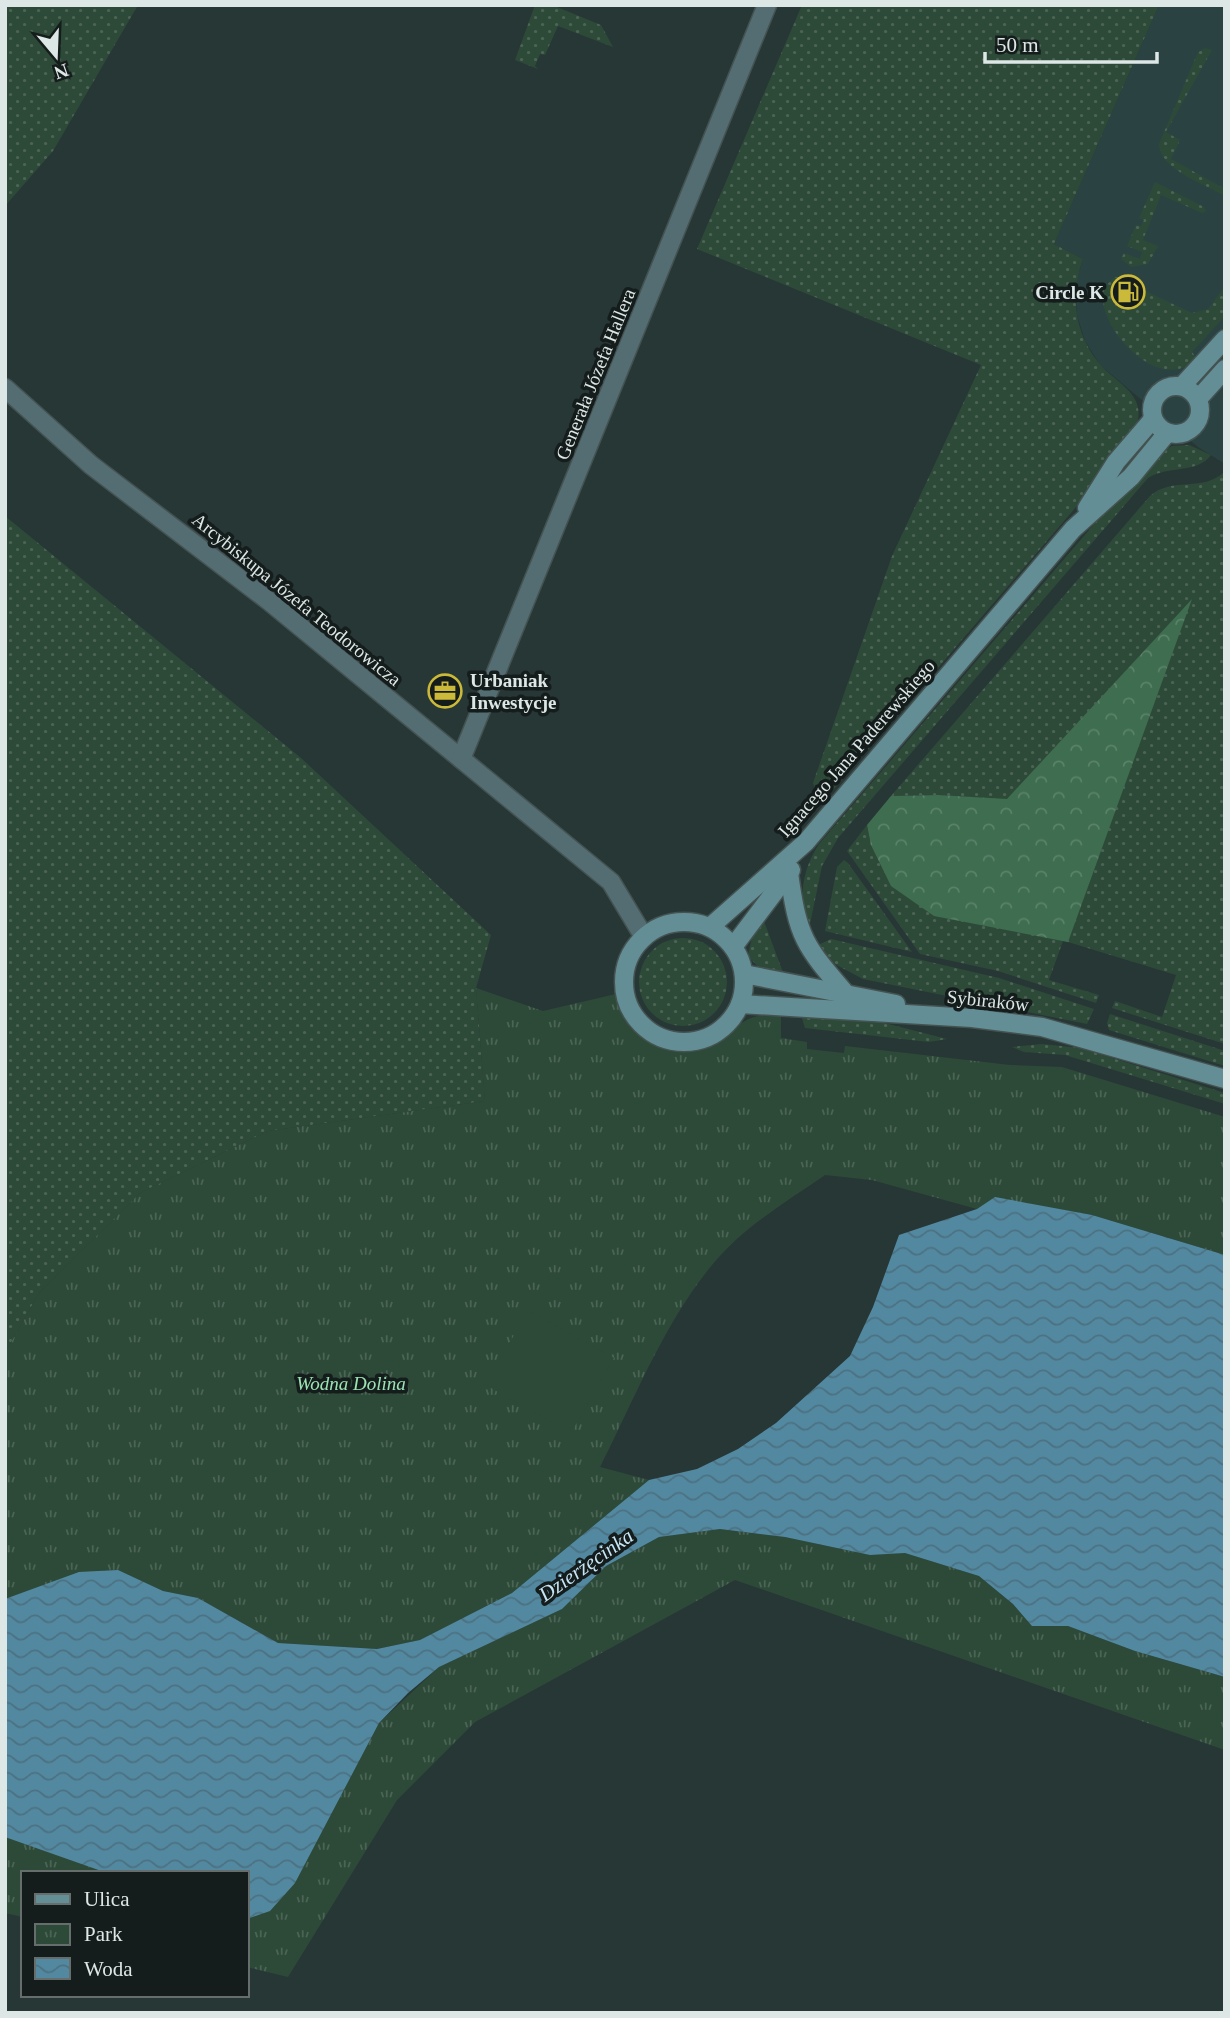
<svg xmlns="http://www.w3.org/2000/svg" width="1230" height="2018" font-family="'Times New Roman',serif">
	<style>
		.built { fill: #2a4241 }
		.grass { fill: url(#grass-dots) }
		.forest { fill: url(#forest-crowns) }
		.park { fill: url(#park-tufts) }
		.pitch { fill: #2d4a38 }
		.water { fill: url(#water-waves) }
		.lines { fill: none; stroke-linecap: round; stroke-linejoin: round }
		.street-casing { stroke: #445352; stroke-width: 21 }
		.secondary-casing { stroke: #445352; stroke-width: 21 }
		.street { stroke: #546d72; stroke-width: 18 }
		.secondary { stroke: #648e95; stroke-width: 18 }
		.labels { text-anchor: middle; stroke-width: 7; stroke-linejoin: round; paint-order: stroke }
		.poi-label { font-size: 19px; font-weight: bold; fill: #dde7e6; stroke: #151c1c; text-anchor: end }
		.street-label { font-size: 19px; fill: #dde7e6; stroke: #151c1c }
		.park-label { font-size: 19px; font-style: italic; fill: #9ae4b4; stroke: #151c1c }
		.water-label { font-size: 21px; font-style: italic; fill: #c6e6f5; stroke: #151c1c }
	</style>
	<defs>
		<pattern id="grass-dots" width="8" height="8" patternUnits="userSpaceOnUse" patternTransform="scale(1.75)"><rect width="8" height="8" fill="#2d4a38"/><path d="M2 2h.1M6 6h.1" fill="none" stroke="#4b6455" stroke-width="1.8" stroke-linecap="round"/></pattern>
		<pattern id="forest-crowns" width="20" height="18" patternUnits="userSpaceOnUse" patternTransform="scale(1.75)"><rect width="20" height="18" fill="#3f6d50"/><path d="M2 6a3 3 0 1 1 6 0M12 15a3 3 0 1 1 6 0" fill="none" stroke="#5a8269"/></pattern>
		<pattern id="park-tufts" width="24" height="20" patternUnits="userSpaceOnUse" patternTransform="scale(1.75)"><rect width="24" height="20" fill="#2d4a38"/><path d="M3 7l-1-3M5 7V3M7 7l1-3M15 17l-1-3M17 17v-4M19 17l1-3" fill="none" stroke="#4b6455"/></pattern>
		<pattern id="water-waves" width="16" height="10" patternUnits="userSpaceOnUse" patternTransform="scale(1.75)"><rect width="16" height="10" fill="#5289a1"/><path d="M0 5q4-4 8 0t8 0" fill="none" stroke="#4c7181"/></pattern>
	</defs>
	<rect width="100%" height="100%" fill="#273736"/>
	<!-- built -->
	<polygon class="built" points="1159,5 1225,5 1225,464 1198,447 1100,365 1085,341 1077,315 1075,285 1083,259 1054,244"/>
	<!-- grass -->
	<g class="grass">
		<polygon points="5,5 138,5 53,151 5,206"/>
		<polygon points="535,5 552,5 601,25 613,47 558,26 545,55 540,54 535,66 538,69 515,60"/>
		<path d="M802,5H1159L1054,244L1083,259C1070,294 1074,332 1098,362C1116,384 1148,394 1136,427L1076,507L821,804L813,783L892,556L981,365L697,249Z"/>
		<path d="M1205,48L1212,50L1166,132L1180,140L1171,159L1225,189V196C1205,184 1160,170 1159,144L1198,52Z"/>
		<polygon points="1155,182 1204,207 1206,211 1202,213 1161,195 1143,240 1158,246 1148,264 1131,267 1121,259 1124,253 1140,259 1142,252 1127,246 1136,225 1141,226 1144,220 1139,218"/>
		<path d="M1115,277L1124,278L1115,299L1129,306L1139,288L1192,313L1208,309L1225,286V316L1192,352L1197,359C1160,396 1096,329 1103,288Z"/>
		<path d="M1189,445L1211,455C1197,474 1169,465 1148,478L838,838L822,866L810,924L806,927C800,895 801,872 819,844L1102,515L1162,452L1172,446Z"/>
		<path d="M1225,471V1044L1112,1008L1115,1001L1162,1017L1176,975L1068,942L1063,941L1049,980L1099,995L1096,1003L998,971L920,954L847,851L867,825L871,845L934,916L1190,601L1007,800L938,795L891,796L1150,496C1172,476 1204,493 1225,471Z"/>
		<polygon points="5,516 301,758 491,935 476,988 485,1101 268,1131 140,1193 39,1293 5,1353"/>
		<polygon points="844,860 848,863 912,952 825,931 837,867"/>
		<polygon points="763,921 765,924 784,975 759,968 748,956 752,937"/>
		<circle cx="683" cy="982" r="44"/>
		<polygon points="831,939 999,978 1094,1009 1087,1024 863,979 831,962 816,946"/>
		<polygon points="1110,1014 1225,1051 1225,1066 1109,1030 1107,1023"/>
		<polygon points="801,1015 869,1019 947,1039 929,1042 805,1028"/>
		<polygon points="1042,1044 1080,1048 1225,1093 1225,1104 1065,1055 1024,1052 1012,1047"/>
	</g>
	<!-- forest -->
	<polygon class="forest" points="1192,599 1068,942 934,916 891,886 871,845 867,825 891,796 938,795 1007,799"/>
	<!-- park -->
	<g class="park">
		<path d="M476,988L543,1011L616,994C627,1034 666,1062 708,1045C741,1032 737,1012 781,1015V1038L807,1042V1049L844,1053L845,1046L1010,1065L1062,1067L1225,1117V1255L1092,1215L996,1198L977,1209L872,1180L825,1175C786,1202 743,1227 712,1265C664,1323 634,1400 600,1467L649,1480L512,1593L420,1640L377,1649L278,1643L198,1598L163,1591L118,1570L5,1599V1353L39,1293L140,1193L268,1131L485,1101Z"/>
		<polygon points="720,1529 785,1537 870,1555 905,1553 979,1576 1013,1604 1033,1626 1068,1626 1135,1651 1225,1677 1225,1750 735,1580 475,1722 397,1800 288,1977 247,1967 247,1919 295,1883 379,1723 439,1667 562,1609 606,1566 659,1537"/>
		<polygon points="5,1837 9,1837 107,1873 23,1873 23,1917 5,1913"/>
	</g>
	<!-- pitch -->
	<polygon class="pitch" points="529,1311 614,1358 571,1433 484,1384"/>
	<!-- water -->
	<polygon class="water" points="995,1197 1092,1215 1225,1255 1225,1677 1135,1651 1068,1626 1032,1626 1013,1604 979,1576 905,1553 870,1555 785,1537 720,1529 659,1537 606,1566 562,1609 439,1667 408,1693 379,1723 295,1883 270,1911 247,1919 247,1873 107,1873 5,1837 5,1599 79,1572 118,1570 163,1591 198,1598 278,1643 377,1649 420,1640 512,1593 649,1480 697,1469 738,1449 776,1423 850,1356 873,1307 899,1235 977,1209"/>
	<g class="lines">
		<defs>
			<g id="street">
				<polyline points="5,388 91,465 269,601 611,882 644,937"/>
				<polyline points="461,759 767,5"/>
			</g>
			<g id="secondary">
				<circle cx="1176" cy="410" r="24"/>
				<polyline points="1182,386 1225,339"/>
				<polyline points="1198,399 1225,369"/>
				<polyline points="1087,508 1116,462 1153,419"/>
				<path d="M789,873C798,939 805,946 847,995"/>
				<circle cx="684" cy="982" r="60"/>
				<polyline points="710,927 806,842 1073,529 1131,477 1167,433"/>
				<polyline points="733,947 791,870"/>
				<polyline points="744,974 896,1004"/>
				<polyline points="740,1004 972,1018 1042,1027 1225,1079"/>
			</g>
		</defs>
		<!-- street casing -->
		<use href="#street" class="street-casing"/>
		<!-- secondary casing -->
		<use href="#secondary" class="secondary-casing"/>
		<!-- street -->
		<use href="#street" class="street"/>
		<!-- secondary -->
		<use href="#secondary" class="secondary"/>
	</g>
	<!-- icons -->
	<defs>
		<symbol id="fuel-ring" viewBox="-11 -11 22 22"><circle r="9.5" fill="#151c1c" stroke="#cbb939" stroke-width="1.5"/><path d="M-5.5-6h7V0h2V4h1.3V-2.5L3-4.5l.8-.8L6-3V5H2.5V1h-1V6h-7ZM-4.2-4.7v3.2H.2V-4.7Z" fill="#cbb939"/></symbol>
		<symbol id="office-ring" viewBox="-11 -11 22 22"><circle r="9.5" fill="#151c1c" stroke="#cbb939" stroke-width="1.5"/><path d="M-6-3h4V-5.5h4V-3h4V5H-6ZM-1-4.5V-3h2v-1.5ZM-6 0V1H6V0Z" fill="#cbb939"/></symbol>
	</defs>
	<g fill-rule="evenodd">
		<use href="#fuel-ring" x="1109" y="273" width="38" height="38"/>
		<use href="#office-ring" x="426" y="672" width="38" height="38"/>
	</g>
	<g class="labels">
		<!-- poi labels -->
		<g class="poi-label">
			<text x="1104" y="299">Circle K</text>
			<text x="470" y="687" text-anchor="start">Urbaniak<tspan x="470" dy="22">Inwestycje</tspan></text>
		</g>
		<!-- street labels -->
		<g class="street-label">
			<text transform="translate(595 374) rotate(-68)" y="7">Generała Józefa Hallera</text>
			<text transform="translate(297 599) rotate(39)" y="7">Arcybiskupa Józefa Teodorowicza</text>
			<text transform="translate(856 748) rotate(-49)" y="7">Ignacego Jana Paderewskiego</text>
			<text transform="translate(988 1000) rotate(6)" y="7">Sybiraków</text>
		</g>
		<!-- park labels -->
		<g class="park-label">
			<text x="351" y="1390">Wodna Dolina</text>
		</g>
		<!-- water labels -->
		<g class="water-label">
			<text transform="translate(586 1565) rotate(-35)" y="7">Dzierżęcinka</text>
		</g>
	</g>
	<!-- border -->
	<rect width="1230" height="2018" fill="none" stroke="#dde7e6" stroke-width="14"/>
	<!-- legend -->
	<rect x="21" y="1871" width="228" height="126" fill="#151c1c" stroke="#656d6d" stroke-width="2"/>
	<rect x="35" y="1894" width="35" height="10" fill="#648e95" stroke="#656d6d" stroke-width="2"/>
	<text x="84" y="1906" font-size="21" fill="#dde7e6">Ulica</text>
	<rect x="35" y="1924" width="35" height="21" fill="url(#park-tufts)" stroke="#656d6d" stroke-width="2"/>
	<text x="84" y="1941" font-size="21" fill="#dde7e6">Park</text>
	<rect x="35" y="1958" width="35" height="21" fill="url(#water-waves)" stroke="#656d6d" stroke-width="2"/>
	<text x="84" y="1976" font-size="21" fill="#dde7e6">Woda</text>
	<!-- north arrow -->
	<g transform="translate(56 56) rotate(161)" stroke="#151c1c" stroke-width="5" paint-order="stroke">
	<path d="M0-5L12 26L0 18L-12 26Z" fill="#dde7e6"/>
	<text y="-10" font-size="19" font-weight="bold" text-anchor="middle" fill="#dde7e6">N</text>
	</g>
	<!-- scale -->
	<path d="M985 52v10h172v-10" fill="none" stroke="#dde7e6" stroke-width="3.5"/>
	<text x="996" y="52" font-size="21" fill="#dde7e6" stroke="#151c1c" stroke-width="5" paint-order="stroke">50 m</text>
</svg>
